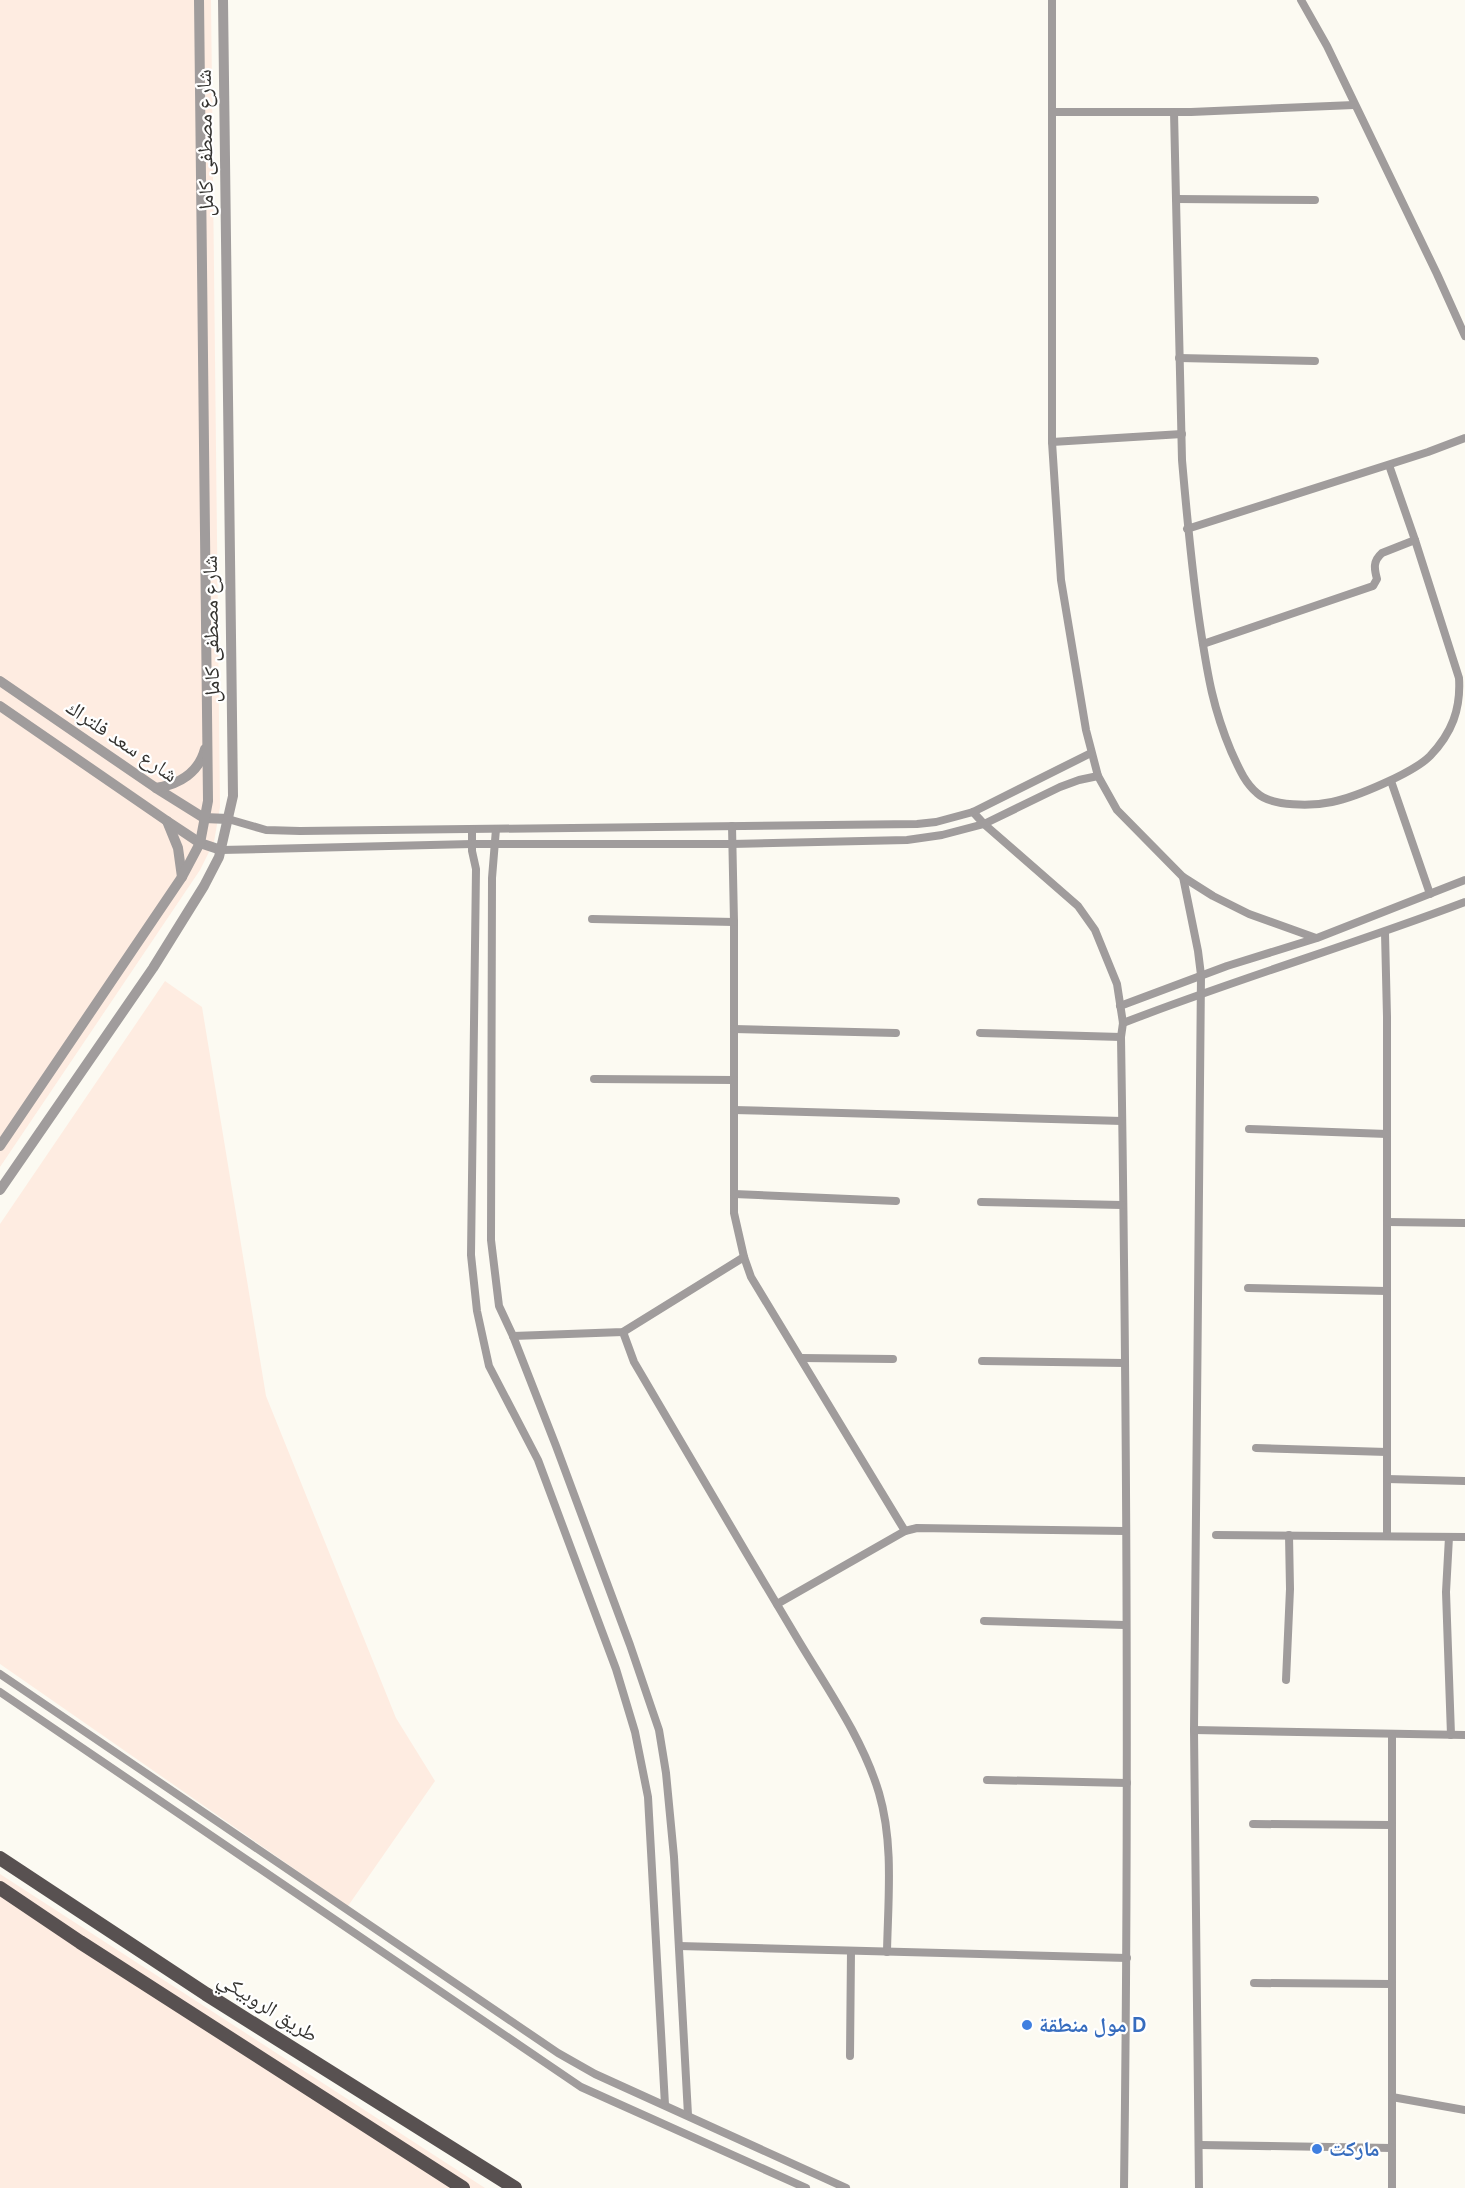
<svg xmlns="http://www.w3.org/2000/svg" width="1465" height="2188" font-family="Overpass,'Noto Naskh Arabic',sans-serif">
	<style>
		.industrial { fill: #feece1 }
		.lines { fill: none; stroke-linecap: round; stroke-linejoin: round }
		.minor { stroke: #a09c9c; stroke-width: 8 }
		.tertiary { stroke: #a09c9c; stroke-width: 10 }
		.primary { stroke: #585151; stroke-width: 14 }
		.shop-dot { fill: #3f7fe0; stroke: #fff; stroke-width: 2 }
		.labels { text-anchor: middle; stroke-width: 4.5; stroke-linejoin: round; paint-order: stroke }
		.street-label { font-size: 21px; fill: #33322f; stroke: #fff }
		.shop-label { font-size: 21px; font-weight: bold; fill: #366cbe; stroke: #fff; text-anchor: start }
	</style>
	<rect width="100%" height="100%" fill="#fcfaf2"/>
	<!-- industrial -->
	<g class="industrial">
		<polygon points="0,0 211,0 220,807 214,842 200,870 0,1167"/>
		<polygon points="165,981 202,1007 266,1396 396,1718 435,1781 348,1906 0,1664 0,1224"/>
		<polygon points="0,1874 485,2188 0,2188"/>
	</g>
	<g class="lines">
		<!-- minor -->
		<g class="minor">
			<polyline points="1052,0 1052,442 1061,580 1086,730 1098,776 1117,810 1183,877 1198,951 1201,975 1194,1730 1199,2188"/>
			<polyline points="1301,0 1327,46 1437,274 1465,336"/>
			<polyline points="1053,112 1191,112 1354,105"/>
			<path d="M1174,112L1182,460C1187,517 1192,575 1201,632C1208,677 1213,708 1231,751C1238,766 1244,782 1257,793C1272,807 1313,806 1332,802C1356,797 1413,773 1430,756C1452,733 1461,709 1459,678L1415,540L1389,465"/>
			<polyline points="1176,199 1315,200"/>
			<polyline points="1179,358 1315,361"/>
			<polyline points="1052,442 1182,434"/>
			<polyline points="1187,529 1428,452 1465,438"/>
			<path d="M1203,644L1373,586L1377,579C1374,568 1373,561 1382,553L1415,540"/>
			<polyline points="1391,781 1430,894"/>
			<path d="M973,812L984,824L1078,906L1095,930L1117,984L1123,1023L1121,1037C1127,1420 1129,1804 1124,2188"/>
			<polyline points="228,819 266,830 300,831 917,824 936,822 973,812 1091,753"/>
			<polyline points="732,826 734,922 734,1213 744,1257 751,1277 905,1531"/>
			<polyline points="472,829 472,851 476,869 471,1255 477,1311 489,1366 538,1460 616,1669 635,1732 648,1797 665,2105"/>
			<polyline points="496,829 492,878 491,1240 499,1306 513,1336 556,1446 630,1645 659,1730 666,1773 674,1857 688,2115"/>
			<polyline points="221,850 472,844 732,844 907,840 942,835 984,824 1060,787 1079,780 1098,776"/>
			<polyline points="1183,877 1213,896 1249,914 1316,938"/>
			<polyline points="592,919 734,922"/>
			<polyline points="1385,933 1387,1017 1387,1536"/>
			<polyline points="1120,1006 1227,966 1317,938 1465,880"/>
			<path d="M1123,1023C1236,979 1352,945 1465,902"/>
			<polyline points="734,1029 896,1033"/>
			<polyline points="980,1033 1121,1037"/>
			<polyline points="594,1079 734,1080"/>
			<polyline points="734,1110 1122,1121"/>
			<polyline points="1249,1129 1387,1134"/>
			<polyline points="734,1194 896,1201"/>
			<polyline points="981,1202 1122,1205"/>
			<polyline points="1387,1222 1465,1223"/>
			<polyline points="1248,1288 1387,1291"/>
			<path d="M623,1332L634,1362C687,1452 740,1543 794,1633C824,1684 862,1736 879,1793C894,1844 888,1900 887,1952"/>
			<polyline points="513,1336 623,1332 744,1257"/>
			<polyline points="801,1358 893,1359"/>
			<polyline points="982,1361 1125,1363"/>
			<polyline points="1256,1448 1387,1452"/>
			<polyline points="1387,1479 1465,1481"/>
			<polyline points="1216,1535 1465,1537"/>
			<polyline points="1449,1537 1446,1592 1451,1735"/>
			<polyline points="777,1604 905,1531 917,1528 1125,1531"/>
			<polyline points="984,1621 1125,1625"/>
			<polyline points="0,1674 558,2053 595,2074 846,2188"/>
			<polyline points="1286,1680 1290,1589 1289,1535"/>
			<polyline points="0,1692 581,2087 806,2188"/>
			<polyline points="1194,1730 1465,1735"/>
			<polyline points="1392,1734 1392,2188"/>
			<polyline points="987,1780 1127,1783"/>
			<polyline points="1253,1824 1392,1825"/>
			<polyline points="679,1946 1127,1958"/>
			<polyline points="1254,1983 1392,1984"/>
			<polyline points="850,2056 851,1951"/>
			<polyline points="1392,2097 1465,2110"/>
			<polyline points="1200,2145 1392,2148"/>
		</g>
		<!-- tertiary -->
		<g class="tertiary">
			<polyline points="0,681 156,788 204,818 228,819"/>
			<polyline points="0,706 167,821 200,843 221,850"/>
			<path d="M156,788C180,784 199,772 205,749"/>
			<polyline points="167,821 178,848 182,877"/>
			<polyline points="0,1146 182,877 200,843 208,801 199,0"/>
			<polyline points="0,1190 153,968 204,886 219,857 233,796 223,0"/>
		</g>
		<!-- primary -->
		<g class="primary">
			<polyline points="0,1858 206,1994 515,2188"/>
			<polyline points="0,1888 80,1942 463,2188"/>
		</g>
	</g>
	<!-- markers -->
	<g class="shop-dot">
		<circle cx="1027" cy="2025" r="6"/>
		<circle cx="1317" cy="2149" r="6"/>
	</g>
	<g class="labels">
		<!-- street labels -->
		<g class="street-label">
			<text transform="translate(205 143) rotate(-91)" y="7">شارع مصطفى كامل</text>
			<text transform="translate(211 629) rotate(-91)" y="7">شارع مصطفى كامل</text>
			<text transform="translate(122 741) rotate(34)" y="7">شارع سعد فلتراك</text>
			<text transform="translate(268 2007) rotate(32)" y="7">طريق الروبيكي</text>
		</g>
		<!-- shop labels -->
		<g class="shop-label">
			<text x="1039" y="2032">مول منطقة D</text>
			<text x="1329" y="2156">ماركت</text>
		</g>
	</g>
</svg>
